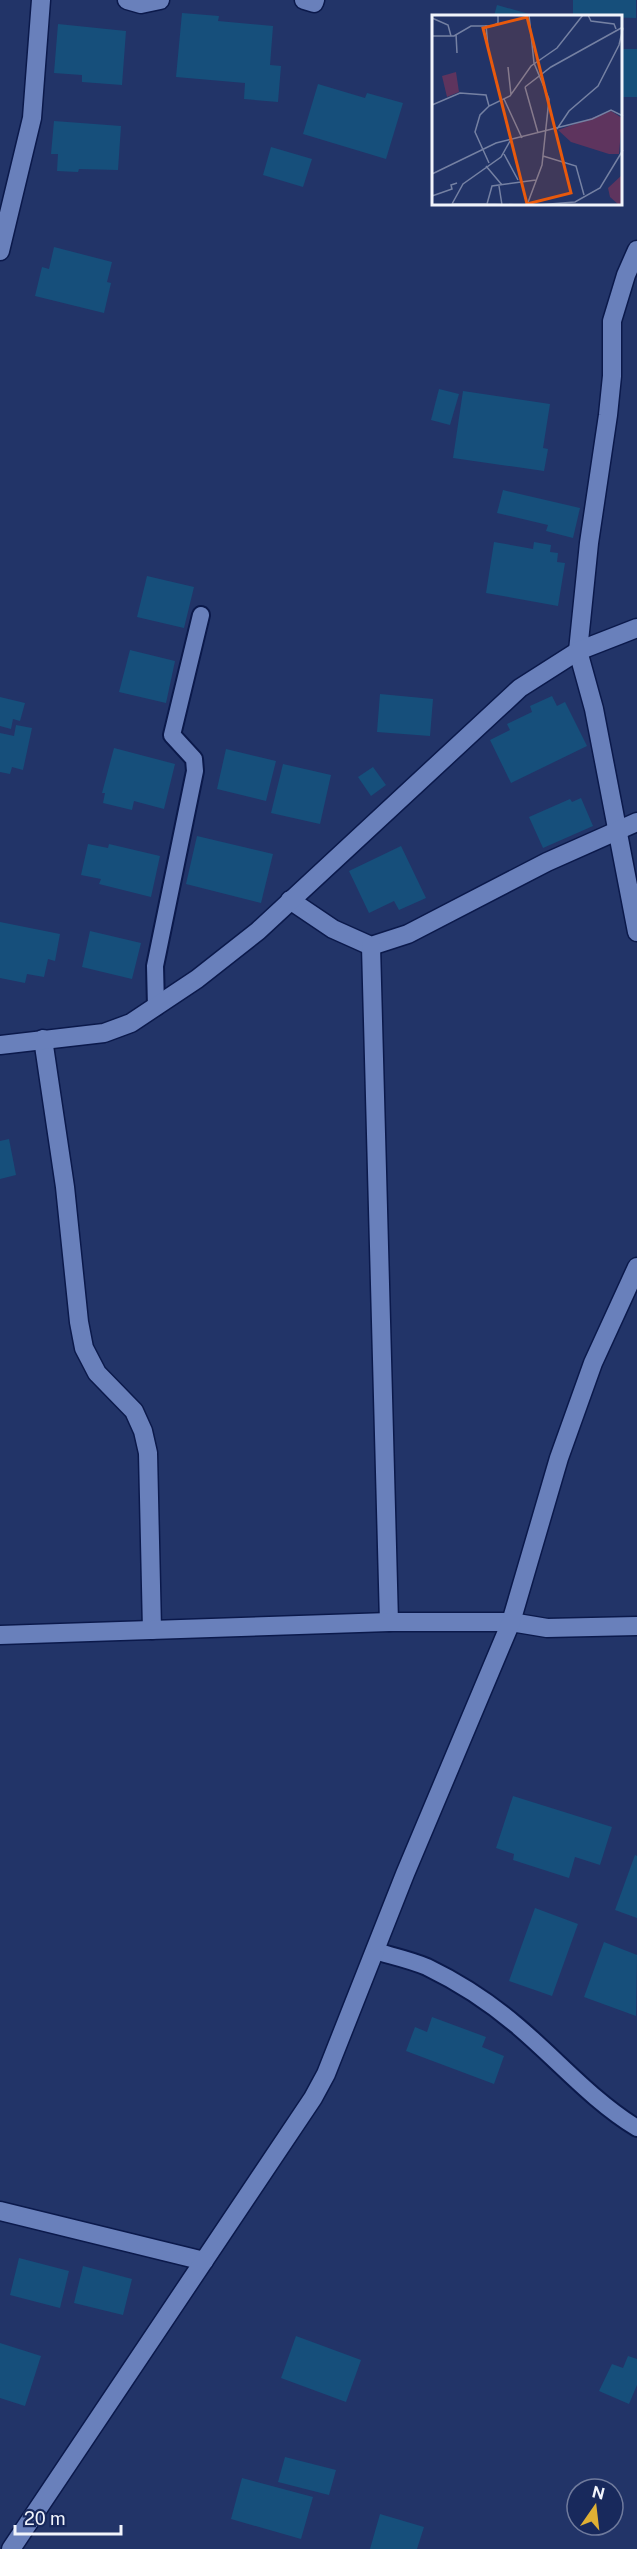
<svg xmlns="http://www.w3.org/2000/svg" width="637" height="2549" font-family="'Public Sans',sans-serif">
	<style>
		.building { fill: #164f7b }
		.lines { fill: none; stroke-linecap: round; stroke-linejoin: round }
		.lane-casing { stroke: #0b194b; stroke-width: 20 }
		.street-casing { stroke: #0b194b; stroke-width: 21 }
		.lane { stroke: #6980bb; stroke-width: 16 }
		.street { stroke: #6980bb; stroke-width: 18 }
		.inset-road { fill: none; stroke: #7581a3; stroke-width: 1.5 }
		.view { fill: #e8590c; fill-opacity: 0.15; stroke: #e8590c; stroke-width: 3 }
		.inset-edge { fill: none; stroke: #f1f4fb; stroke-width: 3 }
	</style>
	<rect width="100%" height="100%" fill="#223468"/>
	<!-- building -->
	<g class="building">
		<polygon points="573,0 636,0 636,18 573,16"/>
		<polygon points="497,5 536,16 494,16"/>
		<polygon points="182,13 219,16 218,21 273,26 270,65 281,66 278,102 244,99 245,83 176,77"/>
		<polygon points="58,24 126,31 122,85 82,82 82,75 54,73"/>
		<rect x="620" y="49" width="17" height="48"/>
		<polygon points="318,84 365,98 367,93 403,103 386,159 303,134"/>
		<polygon points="54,121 121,126 118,170 79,169 78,172 57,171 58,154 51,154"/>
		<polygon points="271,147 312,159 303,187 263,175"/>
		<polygon points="54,247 112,262 107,282 111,283 104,313 35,296 42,267 49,269"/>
		<polygon points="439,389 459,394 450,425 431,420"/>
		<polygon points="463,391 550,404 543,448 548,449 544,471 453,458"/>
		<polygon points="503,490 580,508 573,538 546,531 548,525 497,513"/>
		<polygon points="494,542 533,549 534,542 551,545 550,552 558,553 557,562 565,563 558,606 486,593"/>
		<polygon points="147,576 194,587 184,628 137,617"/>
		<polygon points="130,650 175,661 166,703 119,692"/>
		<polygon points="380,694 433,699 430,736 377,732"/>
		<polygon points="552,696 557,706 565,702 587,746 511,783 490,740 510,730 507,724 532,712 530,706"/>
		<polygon points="0,697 25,703 20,721 13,719 11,729 0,726"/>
		<polygon points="16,725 32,728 23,770 12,767 10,774 0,772 0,733 14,736"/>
		<polygon points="114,748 175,764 164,809 134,801 132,810 103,803 105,793 102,793"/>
		<polygon points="226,749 276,761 266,801 217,789"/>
		<polygon points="283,764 331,775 320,824 271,813"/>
		<polygon points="373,767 386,785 371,796 358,777"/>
		<polygon points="581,798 593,826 543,848 529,817 570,799 572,802"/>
		<polygon points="197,836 273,854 261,903 186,884"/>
		<polygon points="88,844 108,848 109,844 160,856 151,897 99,884 101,879 81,875"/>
		<polygon points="401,846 426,898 399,910 394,901 369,913 349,871"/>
		<polygon points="0,922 60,934 55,961 48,959 44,977 27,974 25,983 0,978"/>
		<polygon points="90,931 141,943 132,979 82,967"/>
		<polygon points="9,1139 16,1175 0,1179 0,1141"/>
		<polygon points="513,1796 612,1827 600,1865 575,1857 569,1878 513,1860 514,1854 496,1848"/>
		<polygon points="635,1855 637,1856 637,1918 615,1910"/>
		<polygon points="535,1908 578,1924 552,1996 509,1981"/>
		<polygon points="604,1942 637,1955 636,2016 584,1997"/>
		<polygon points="432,2017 486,2037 482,2047 504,2056 494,2084 406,2051 415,2027 427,2032"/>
		<polygon points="19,2258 69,2271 60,2308 10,2295"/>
		<polygon points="83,2266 132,2279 123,2315 74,2303"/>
		<polygon points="296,2336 361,2360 346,2402 281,2378"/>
		<polygon points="0,2343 41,2356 25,2406 0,2398"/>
		<polygon points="628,2356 637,2359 637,2385 629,2404 599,2391 612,2364 623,2368"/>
		<polygon points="285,2457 336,2470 329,2495 278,2482"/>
		<polygon points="242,2478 313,2497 301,2539 231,2519"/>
		<polygon points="380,2514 424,2527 417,2549 370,2549"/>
	</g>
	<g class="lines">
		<defs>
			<g id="lane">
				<polyline points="156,1007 155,966 195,771 194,759 172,735 201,615"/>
				<path d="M375,1951C392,1956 411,1960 427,1967C458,1982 489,2002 515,2024C557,2059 591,2100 637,2128"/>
			</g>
			<g id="street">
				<polyline points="127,0 141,4 160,0"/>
				<polyline points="304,0 314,3 315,0"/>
				<polyline points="637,250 626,275 612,321 612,376 608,415 589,543 578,651 594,709 637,932"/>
				<polyline points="0,251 32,118 41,0"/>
				<polyline points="290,900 333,929 371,946 408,934 547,862 637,822"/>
				<polyline points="371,946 389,1622"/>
				<polyline points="43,1039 65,1187 79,1322 84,1348 97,1373 134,1411 143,1431 148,1453 152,1630"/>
				<polyline points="0,1045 104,1033 131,1023 197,979 258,931 520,688 578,651 637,628"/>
				<polyline points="0,1635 389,1622 511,1622 547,1628 637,1626"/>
				<polyline points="0,2211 204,2261"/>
				<polyline points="11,2549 313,2098 326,2074 405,1874 511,1622 559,1458 593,1363 637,1267"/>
			</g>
		</defs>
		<!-- lane casing -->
		<use href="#lane" class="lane-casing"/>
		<!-- street casing -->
		<use href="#street" class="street-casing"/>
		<!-- lane -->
		<use href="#lane" class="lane"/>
		<!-- street -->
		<use href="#street" class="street"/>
	</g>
	<!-- overview -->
	<g transform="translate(432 15)">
		<rect width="190" height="190" fill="#223468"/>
		<path d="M24,57L27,77L15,82L10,61ZM179,96L190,103L187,139H177L139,127L126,115ZM190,160V190H187L178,182L176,173Z" fill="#5e345e"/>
		<path class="inset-road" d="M156,0L159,6L182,9L184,14M0,3L16,10L19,21M54,10L56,32M24,19L25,38M0,21H22L39,11H61L66,8V0M76,52L79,80M93,72L119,52L191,12M93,72L106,118M72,84L90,123M0,90L28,78L54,80L57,91M125,114L137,96L166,71L187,30L191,13M72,139L86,165M111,141L144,151L152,180M57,148L43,117L48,100L57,91L78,81L99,51L125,33L151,0M54,151L70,170M0,159L64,128L160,104L179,95L191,101M67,171L70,190M0,181L20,174L19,170L25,168M20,189H55L60,171L104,165M20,189L31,169L69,142L78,126M55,189L89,190M95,190L110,150L117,84L102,48L97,0M105,190L143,187L168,173L191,135"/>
		<path class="view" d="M95,2L139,178L95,189L51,13Z"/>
		<rect width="190" height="190" class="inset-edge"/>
	</g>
	<!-- north arrow -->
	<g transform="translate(595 2507) rotate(14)"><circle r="28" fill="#18295c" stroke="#6f7a9c" stroke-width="1.5"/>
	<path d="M0-4.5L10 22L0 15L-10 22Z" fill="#dfb034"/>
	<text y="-9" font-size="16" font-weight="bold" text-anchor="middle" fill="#f1f4fb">N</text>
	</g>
	<!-- scale -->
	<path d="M15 2525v9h106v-9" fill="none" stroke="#f1f4fb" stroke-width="3"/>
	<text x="24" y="2525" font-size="18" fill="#f1f4fb" stroke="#18295c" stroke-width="4.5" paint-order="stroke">20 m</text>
</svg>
